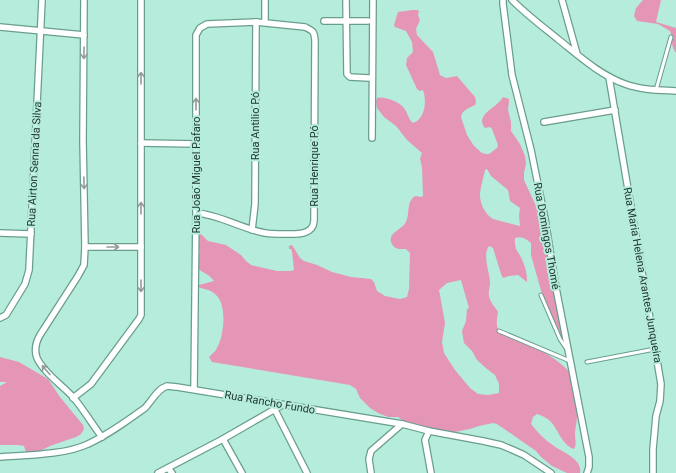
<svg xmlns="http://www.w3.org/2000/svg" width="676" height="473" font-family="Roboto,sans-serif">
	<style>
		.green { fill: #e596b6; fill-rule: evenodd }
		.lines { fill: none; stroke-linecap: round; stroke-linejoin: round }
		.lane-casing { stroke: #699e8e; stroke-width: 5 }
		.street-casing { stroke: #699e8e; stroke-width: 8 }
		.lane { stroke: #fff; stroke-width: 3 }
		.street { stroke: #fff; stroke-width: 5.5 }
		.oneway { stroke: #909c98 }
		.labels { text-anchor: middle; stroke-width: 4; stroke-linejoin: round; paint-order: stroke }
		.street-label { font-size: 11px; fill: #223832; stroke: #b5ecdb }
	</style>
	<rect width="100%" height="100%" fill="#b5ecdb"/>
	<!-- green -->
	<g class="green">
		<path d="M643,0H661L656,22L676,28V53C670,45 673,39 670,31L658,24L637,21L634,16L636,8Z"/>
		<path d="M412,10H417L419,11L418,15L420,20L416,29L417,35L433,52L440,75L446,78L457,76L475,97L476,102L475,105C469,108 462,110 461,117L467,135L474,146L482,153L486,154H489L497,148L498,145L492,129L490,127L485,128C475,116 493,109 499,102C501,101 501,99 503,97L509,99V102L508,110L511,122V131L520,144L525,156L526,164L524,173V180L542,219L546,251L553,281L564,344L554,323L542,294L531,255V243C525,238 522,236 515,238C514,251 519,251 523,262C526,268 527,275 527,282L518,275L509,276L503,278L501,274L493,248L489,246C482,256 490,272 490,283C490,287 488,291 489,296C490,302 495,307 498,312C497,319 495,326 500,332C505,338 524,342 531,345C544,351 566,365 573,377C577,382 577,408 577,416C577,422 575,428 575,434C575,440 577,444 574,449C562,445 559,431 551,422C547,418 543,416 537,414L533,417L531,424C537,432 545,440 554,446C562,452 583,459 580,473H567L552,466L541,457L536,451L497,424L493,423L479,426L470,429L445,434H426L416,431L398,417H388L378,413L370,408L360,398L356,389L350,385L212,362L209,357C212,354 216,351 217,348C224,336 227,306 217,296C212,290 205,289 197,287L199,285L214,281C206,268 188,274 200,251L196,241V234L199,232L208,241L226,245L241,255L246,261L251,265L277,271H291L294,270L292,252L291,249H289V246L292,245L294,248L300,258L304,261L317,265L332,272L351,277L371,279L374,282L377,291L385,296L400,299L407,297L409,289L410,253L406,249C401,249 395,250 392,244C386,233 402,230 406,222C410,214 406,202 415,196L421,197L423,196L422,167L420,159L422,153L407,140L396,126L384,117L377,108L376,102L377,98C385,96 399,102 404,108C408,113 408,119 413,123C415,122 418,121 419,119C426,112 426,98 423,90L420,91L417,89L406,65L407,58L413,52L412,42L406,31L395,27L394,25L398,12ZM487,169L491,176L508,190L510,201L520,208L519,216L520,226L493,219C485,214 480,204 480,195C480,188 484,176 485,170ZM461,280L469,308L467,309L466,321L462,331L464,343L472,351L477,360L487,369L495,375L499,384V393L488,395L478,394L470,388L455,370L444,353L442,342L445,323L439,290L447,283Z"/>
		<polygon points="0,357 19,362 48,379 60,397 83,425 84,429 81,434 76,437 50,446 36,453 31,454 26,452 24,446 18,445 0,445 0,386 7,382 0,382"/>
	</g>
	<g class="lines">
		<defs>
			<g id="lane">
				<polyline points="656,90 671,37"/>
				<polyline points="541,295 560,339 566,348"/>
				<polyline points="499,331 570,361"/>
				<polyline points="587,362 655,349"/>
			</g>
			<g id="street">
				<path d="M84,0L83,141L85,247L84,265L78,276L40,335C36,342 34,350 37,358C43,372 63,386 73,397C84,410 92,424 102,437"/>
				<polyline points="265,0 265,22"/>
				<polyline points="346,0 347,74 350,77 369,78"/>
				<polyline points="503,0 503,4 512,75 531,150 545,219 556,288 589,457 589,467 587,473"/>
				<path d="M512,0C527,15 543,27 559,40C579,56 600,75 625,84C641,90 659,90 676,91"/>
				<polyline points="562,0 577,54"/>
				<polyline points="324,21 368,21"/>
				<polyline points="0,27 84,35"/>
				<polyline points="609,77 661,384 660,401 656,416 653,449 653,473"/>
				<polyline points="544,122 615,110"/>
				<polyline points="372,138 373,0"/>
				<polyline points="141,143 196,144"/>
				<polyline points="252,230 255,204 256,22"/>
				<polyline points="0,233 31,234"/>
				<polyline points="85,247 141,247"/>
				<polyline points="0,318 6,315 25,284 29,270 42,0"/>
				<path d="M194,389L196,213V35L200,28L207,24L256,22L305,27C313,31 314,31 315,40L314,221C313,236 295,234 284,234C278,234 271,234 265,233C242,229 218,214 196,213"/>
				<polyline points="73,398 91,384 139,319 141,315 141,0"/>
				<polyline points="275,410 307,473"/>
				<polyline points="429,431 425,440 431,473"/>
				<polyline points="223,439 242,473"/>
				<path d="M0,457C26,455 65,455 88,444C108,435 127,421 145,408C152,401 157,389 167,386C170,386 174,387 177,387L402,424L429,431L483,441L501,445L513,450L524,455L551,473"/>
				<polyline points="168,468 172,473"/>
				<polyline points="158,473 223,439 282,405"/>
				<polyline points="371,473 369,459 371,451 402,424"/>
			</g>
		</defs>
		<!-- lane casing -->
		<use href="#lane" class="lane-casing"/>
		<!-- street casing -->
		<use href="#street" class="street-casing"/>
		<!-- lane -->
		<use href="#lane" class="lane"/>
		<!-- street -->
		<use href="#street" class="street"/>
	</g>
	<!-- one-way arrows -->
	<defs><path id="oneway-shaft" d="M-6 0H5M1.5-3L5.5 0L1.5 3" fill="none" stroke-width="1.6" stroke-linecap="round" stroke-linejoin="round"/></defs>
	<g class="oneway">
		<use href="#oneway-shaft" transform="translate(84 53) rotate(91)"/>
		<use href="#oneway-shaft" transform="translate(141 78) rotate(-90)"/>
		<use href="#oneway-shaft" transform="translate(196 104) rotate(-90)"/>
		<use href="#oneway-shaft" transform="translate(84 183) rotate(89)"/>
		<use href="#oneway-shaft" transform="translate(141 208) rotate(-90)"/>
		<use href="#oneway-shaft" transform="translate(113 247)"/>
		<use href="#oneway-shaft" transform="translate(141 286) rotate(90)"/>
		<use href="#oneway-shaft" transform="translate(46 370) rotate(-131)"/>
	</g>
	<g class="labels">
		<!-- street labels -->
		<g class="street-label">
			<text transform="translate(255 126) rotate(-90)" y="4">Rua Antilio Pó</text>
			<text transform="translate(34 164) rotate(-87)" y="4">Rua Airton Senna da Silva</text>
			<text transform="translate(314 166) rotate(-90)" y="4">Rua Henrique Pó</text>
			<text transform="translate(196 175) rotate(-90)" y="4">Rua João Miguel Pafaro</text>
			<text transform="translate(547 236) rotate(80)" y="4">Rua Domingos Thomé</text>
			<text transform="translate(643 275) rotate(80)" y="4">Rua Maria Helena Arantes Junqueira</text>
			<text transform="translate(270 402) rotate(10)" y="4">Rua Rancho Fundo</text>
		</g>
	</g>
</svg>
